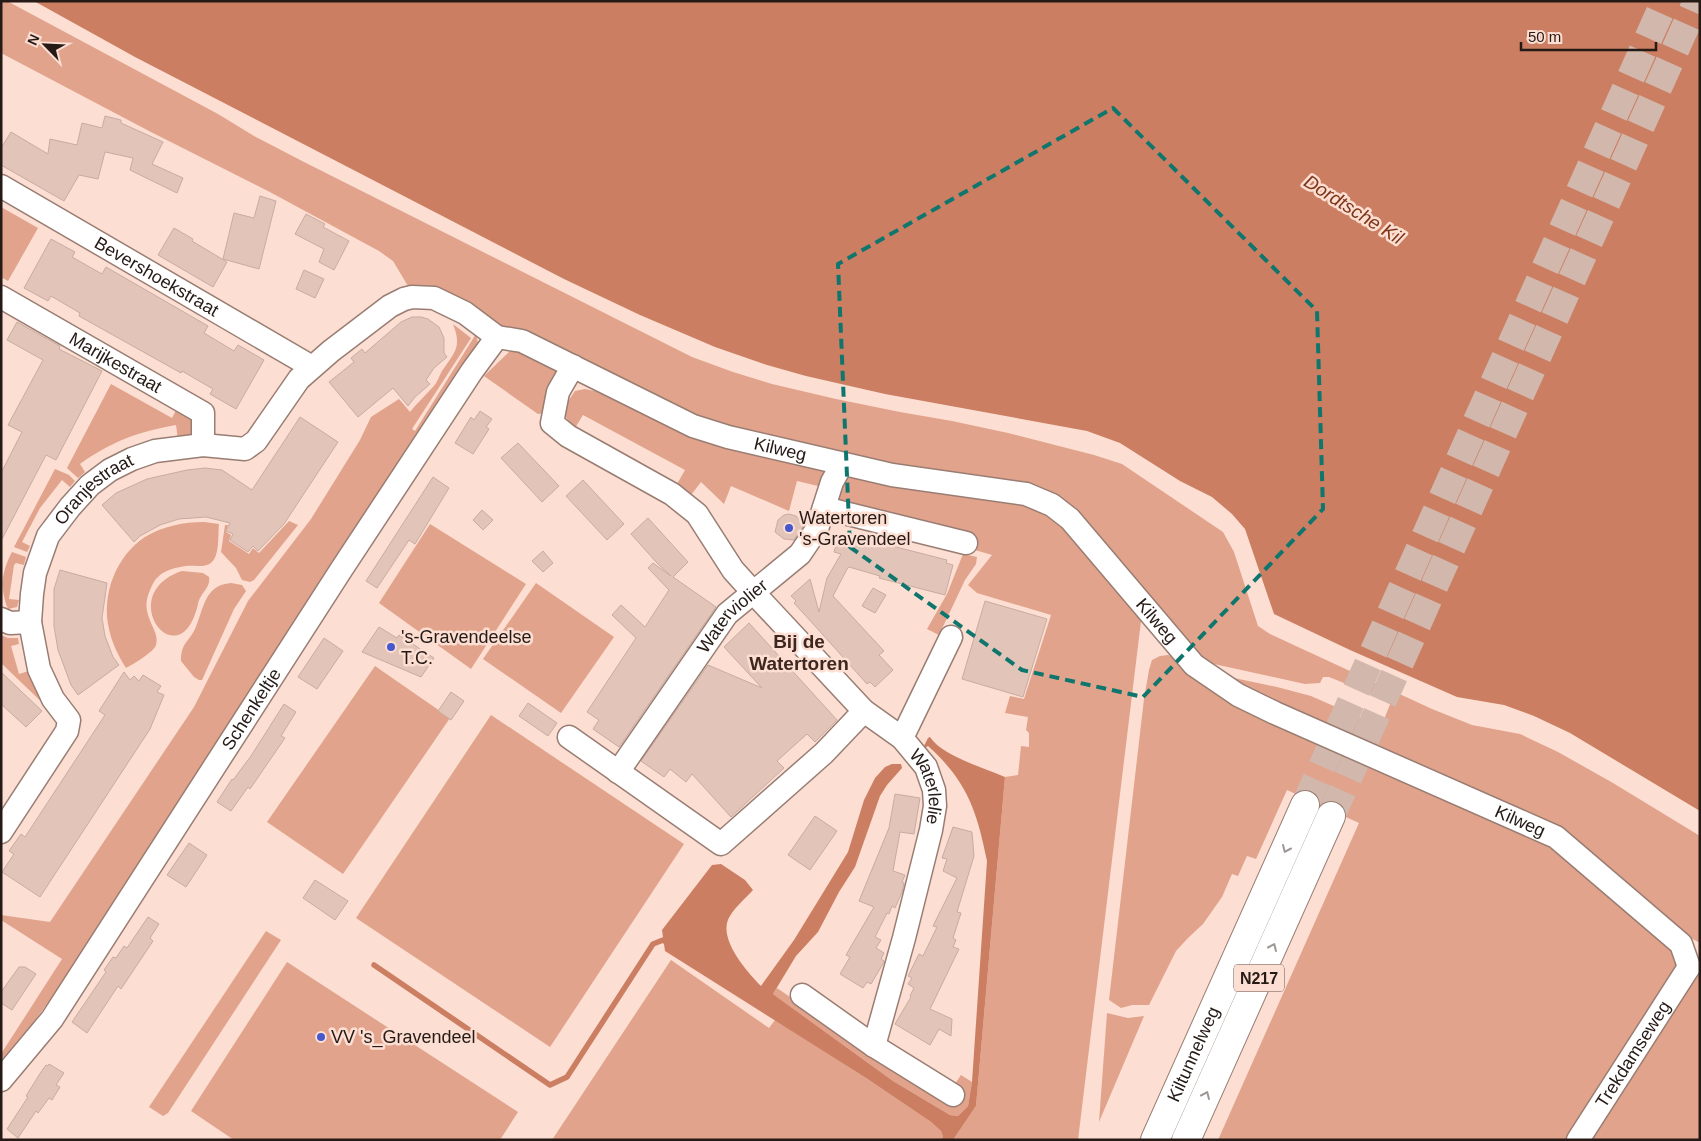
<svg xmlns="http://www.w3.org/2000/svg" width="1701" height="1141" font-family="Helvetica,sans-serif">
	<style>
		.green { fill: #e1a38b }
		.water { fill: #cb7e61 }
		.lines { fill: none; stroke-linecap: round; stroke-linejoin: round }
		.stream { stroke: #cb7e61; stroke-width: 5.5 }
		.building { fill: #e2c4b9; stroke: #c9aca1 }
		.major-tunnel { stroke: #d1b7ac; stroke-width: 28; stroke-dasharray: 28 14; stroke-linecap: butt }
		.minor-casing { stroke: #997d73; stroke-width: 25 }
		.major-casing { stroke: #997d73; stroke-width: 30 }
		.minor { stroke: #fff; stroke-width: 22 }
		.major { stroke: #fff; stroke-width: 28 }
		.oneway { stroke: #9d9896 }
		.marked { fill: none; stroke: #0f766e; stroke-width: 4; stroke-dasharray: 10 6; stroke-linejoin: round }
		.poi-dot { fill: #4658cd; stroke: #fcded2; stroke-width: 2 }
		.labels { text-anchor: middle; stroke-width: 5; stroke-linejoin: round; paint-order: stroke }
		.shield { fill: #fcded2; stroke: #66554e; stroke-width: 1 }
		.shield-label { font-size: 16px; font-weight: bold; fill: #251a16 }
		.street-label { font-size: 18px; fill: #251a16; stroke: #fcded2 }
		.poi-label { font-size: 18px; fill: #251a16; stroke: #fcded2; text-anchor: start }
		.water-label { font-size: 19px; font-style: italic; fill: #7c3516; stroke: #fcded2 }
		.neighbourhood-label { font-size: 19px; font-weight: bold; fill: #3e271f; stroke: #fcded2 }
	</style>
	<rect width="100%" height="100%" fill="#fcded2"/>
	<!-- green -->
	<g class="green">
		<polygon points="1,1 7,1 218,114 254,136 304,162 692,357 733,372 772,384 836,399 900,412 952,421 1008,433 1094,455 1122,464 1223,532 1234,552 1258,626 1270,634 1432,709 1472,725 1520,734 1558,752 1613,783 1700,836 1700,943 1689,937 1567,832 1531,813 1389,753 1234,684 1234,678 1277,687 1311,696 1381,727 1391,702 1329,677 1323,677 1320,683 1305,684 1214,664 1198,657 1073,513 841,460 702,420 594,372 460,305 411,291 393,261 379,251 268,191 149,131 1,53"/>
		<polygon points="1,207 38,228 8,281 1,277"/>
		<path d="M453,324L471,338L412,429L415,431L476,334L479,348L65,979L1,1067V1054L62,959L1,920V915L50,922L194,707L248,601L311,519L360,440L371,417L399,399L410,412C417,403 425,396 432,388C437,384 439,376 442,371C455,352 462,347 453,324Z"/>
		<polygon points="521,350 558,367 548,391 547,413 538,414 484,376 509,352"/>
		<path d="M111,384L172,418L178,406L192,415L194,430L189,436L178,439L176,425C138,432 112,441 80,464L85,472L78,478L67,468Z"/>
		<polygon points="585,389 599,392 828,468 823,475 818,486 797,481 789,511 731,486 724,504 701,482 691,495 677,484 685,470 583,415 575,428 565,416 567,403 575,391"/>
		<polygon points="55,469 69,475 75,481 70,487 62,480 40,508 22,542 30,546 27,552 14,547"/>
		<polygon points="859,475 1008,500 1039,509 1060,518 1141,621 1078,1140 953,1140 976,1106 1005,777 1018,775 1021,746 1029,747 1029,733 1026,730 1028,717 1005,713 1010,696 1024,699 1051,615 977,593 968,585 992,555 968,548 836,500 845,477"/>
		<polygon points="289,521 298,525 254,580 250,582 242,580 236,568 221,552 225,525 228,525 226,532 231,535 229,541 249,554 253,548 259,553"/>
		<path d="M204,522L219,524C218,534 219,546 216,555C211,570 198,565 186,566C178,567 164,570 158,577C154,580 152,586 150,590C138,616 161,629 156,645C154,652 132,665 126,668C118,655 112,643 109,629C101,595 116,556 145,537C163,526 184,522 204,522Z"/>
		<polygon points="430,524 526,584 471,669 379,603"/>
		<path d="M12,552L26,557L24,565L16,563L14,565L9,599L19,600L17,607L8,609C0,588 1,573 12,552Z"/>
		<polygon points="963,554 977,557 976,564 965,580 939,635 927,629 947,594"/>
		<path d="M182,571L203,573L209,577C211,588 200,593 198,604C180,682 112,594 182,571Z"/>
		<path d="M231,583L242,585L246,591L234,609L202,680H199L194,677L181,661C181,643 188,643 195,629C204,609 204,585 231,583Z"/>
		<polygon points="536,583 614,637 561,713 483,659"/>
		<polygon points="1,635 8,638 18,638 19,644 11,646 19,674 32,670 50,710 1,663"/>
		<polygon points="1168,655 1181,659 1554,846 1673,946 1676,971 1569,1140 1218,1140 1359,823 1287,790 1256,859 1247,856 1238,876 1232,874 1222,897 1203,924 1188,938 1176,951 1149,1005 1132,1005 1121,1008 1109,1000 1144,699 1149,670 1152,660 1160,656"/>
		<polygon points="375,666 450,718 343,874 267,822"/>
		<polygon points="491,715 684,844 550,1047 356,918"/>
		<polygon points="266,931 281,940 168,1113 163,1116 149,1107"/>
		<polygon points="671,960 769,1028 775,1020 866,1078 931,1122 941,1131 943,1137 941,1140 552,1140"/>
		<polygon points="287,962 518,1112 500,1140 234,1140 191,1111"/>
		<polygon points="1700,975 1700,1140 1589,1140 1694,979"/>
		<polygon points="777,988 836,1029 953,1087 961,1075 972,1082 968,1106 958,1116 950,1115 893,1081 773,994"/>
		<polygon points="1107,1013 1128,1018 1144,1016 1099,1122"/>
	</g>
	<!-- water -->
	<g class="water">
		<polygon points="34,1 1700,1 1700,811 1570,733 1534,716 1504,705 1457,697 1350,650 1274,614 1245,529 1232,514 1212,497 1180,481 1120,443 1087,431 885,394 806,376 767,365 715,347 640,315 564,279 135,57"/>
		<path d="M930,737C942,756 985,768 1005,777L976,1106L953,1140H941L943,1137L941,1131L931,1122L866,1078L665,951L662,930L712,865L721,864L745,880L753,890C746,898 736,906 730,916C716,937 747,972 761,986L794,940L848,852L864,800L875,778L885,767L892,764H901L902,768L887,785L880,796L855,867L839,892L818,932L796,956L773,994L893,1081L950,1115L958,1116L968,1106L972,1082L987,861C977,811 967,781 928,746L925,748L924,746L928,738Z"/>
	</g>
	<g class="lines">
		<!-- stream -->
		<polyline class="stream" points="374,965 550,1085 567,1077 653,944 663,940 669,944"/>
	</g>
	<!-- building -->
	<g class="building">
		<polygon points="105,116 121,120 121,123 163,142 152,164 183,178 177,193 130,170 133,158 105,152 98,179 79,175 64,201 1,165 1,148 11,132 48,154 50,139 77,145 82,123 102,128"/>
		<polygon points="260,196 276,201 259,269 223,259 234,213 254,218"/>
		<polygon points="306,214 325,224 323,227 349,241 334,270 319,262 324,249 295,234"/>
		<polygon points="174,228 193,239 192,241 227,262 213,287 158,255"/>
		<polygon points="51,239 75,252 72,257 102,274 106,267 208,326 204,333 234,351 238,345 264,360 236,409 210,394 213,389 182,371 181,373 79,316 80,313 51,296 48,301 24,288"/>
		<polygon points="304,270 324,279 315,298 296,289"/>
		<polygon points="412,317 421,317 428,319 439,327 444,338 444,353 447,357 434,368 426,380 430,384 415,397 408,406 393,388 358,417 329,382 354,362 351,358 362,349 365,353 401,322"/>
		<polygon points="17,322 60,346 59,349 102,371 56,460 46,455 1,541 1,473 22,432 8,425 43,360 7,340"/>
		<polygon points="480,411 492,419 486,427 489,429 473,454 455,443 471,417 474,420"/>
		<polygon points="300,417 338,442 284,524 258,551 253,546 248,552 230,540 233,534 226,531 230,523 206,517 179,519 160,525 140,536 134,542 102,505 116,493 147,479 187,470 205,468 222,470 252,490"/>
		<polygon points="518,443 559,486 542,502 501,458"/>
		<polygon points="433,477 449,488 415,544 409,540 377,588 366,581"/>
		<polygon points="583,480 624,524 607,540 566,496"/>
		<polygon points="482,510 493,520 483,530 473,520"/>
		<polygon points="789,514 796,516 802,523 803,527 794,540 784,539 775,532 778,520 784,515"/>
		<polygon points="648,518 688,562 673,577 716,607 619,747 593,729 599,720 587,712 636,638 612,615 621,605 645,627 669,590 648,568 653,563 671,576 657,563 631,534"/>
		<polygon points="853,536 947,560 946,563 953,565 945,595 879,578 880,576 849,567 847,569 833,596 884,651 879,655 893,670 875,687 870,682 867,684 815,626 794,603 796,601 791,596 810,579 819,612 827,578 841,554 834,552 838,538 845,540 846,537 852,539"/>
		<polygon points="543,551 553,563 543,572 532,561"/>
		<polygon points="60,570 107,583 102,618 105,636 113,657 119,665 78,695 71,685 58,650 54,626 54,589"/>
		<polygon points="873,588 886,595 875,613 862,606"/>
		<polygon points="985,601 1047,619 1023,697 962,679"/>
		<polygon points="749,623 837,720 815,742 807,734 777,761 784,768 731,817 692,774 686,782 670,769 664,777 641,761 708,665 762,688 724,647"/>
		<polygon points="379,627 397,638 399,635 434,658 421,677 362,652"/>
		<polygon points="324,638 343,651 317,689 298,677"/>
		<polygon points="1,672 42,711 26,727 1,704"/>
		<polygon points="124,672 130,680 134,676 139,681 143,675 161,686 157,692 164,695 150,729 40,897 2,872 14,854 9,851 21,834 25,837 105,715 99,711"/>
		<polygon points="451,692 464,701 451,720 438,711"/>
		<polygon points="528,703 557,723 548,736 519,716"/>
		<polygon points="284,704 296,712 281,736 285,738 250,789 248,787 231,811 217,802 232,779 233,780 251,756"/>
		<polygon points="895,794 920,798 914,834 900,832 893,871 905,875 902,882 904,883 902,892 895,908 892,906 889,914 887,913 875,937 881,940 876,948 884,953 881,959 884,961 884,962 871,984 867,982 863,988 840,974 850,957 846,955 874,907 859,901 889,828"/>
		<polygon points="815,816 837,831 810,870 788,855"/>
		<polygon points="953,827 972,832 974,856 957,912 961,913 953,938 956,940 953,947 959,949 930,1009 952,1019 951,1036 939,1029 930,1045 895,1024 911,997 910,996 914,988 908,984 912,978 908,976 919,954 923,956 937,927 933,926 957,878 943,871 947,859 942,858"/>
		<polygon points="189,843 207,855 186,887 167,875"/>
		<polygon points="315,880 348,901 335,920 303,898"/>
		<polygon points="148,917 159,924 150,938 153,941 121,989 118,986 87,1033 72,1022 106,972 104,970 113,957 116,958 124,946 127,948"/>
		<polygon points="19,967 25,967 36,974 12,1010 1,1003 1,992"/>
		<polygon points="49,1064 64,1073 56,1085 60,1087 52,1100 49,1098 38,1113 36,1111 18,1138 7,1129 28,1097 26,1096 41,1072 46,1065 48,1066"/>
	</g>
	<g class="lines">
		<!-- major-tunnel -->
		<g class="major-tunnel">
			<polyline points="1305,805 1665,1"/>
			<polyline points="1331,816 1697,1"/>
		</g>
		<defs>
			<g id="minor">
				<path id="s1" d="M1,186L312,367"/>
				<path id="s2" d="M1,297L203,413V445"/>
				<path id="s3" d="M573,366L558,392L552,423L568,436L672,494L697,514L733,570L752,591L864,711L902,738L926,767L934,790L935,806L931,830L904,938L874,1046"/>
				<polyline points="824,508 966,543"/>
				<polyline points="1,619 10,623 30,622"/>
				<polyline points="569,737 721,844 824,753 864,711"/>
				<polyline points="902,738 951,637"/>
				<path id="s4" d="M618,772L727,614L800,554L817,529L832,482L842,464"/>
				<path id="s5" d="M1,832L67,731L69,720L53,699L39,669L30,622L32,594L35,573L48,536L70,507L90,485L110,470L132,459L155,451L203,445L245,449L256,441L299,379L331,351L390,306L404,299L412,297L434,298L465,313L497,337L522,341L693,426L728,437L892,475L1026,494L1052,505L1070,519L1194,665L1238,695L1275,713L1556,837L1681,944L1689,967"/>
				<polyline points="802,995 874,1046 953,1095"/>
				<path id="s6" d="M1,1080L52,1019L341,570L472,371L497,337"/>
				<path id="s7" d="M1578,1140L1689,967"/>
			</g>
			<g id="major">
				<path id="s8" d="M1155,1140L1305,805"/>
				<polyline points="1186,1140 1331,816"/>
			</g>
		</defs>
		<!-- minor casing -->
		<use href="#minor" class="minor-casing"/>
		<!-- major casing -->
		<use href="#major" class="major-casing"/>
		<!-- minor -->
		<use href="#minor" class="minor"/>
		<!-- major -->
		<use href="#major" class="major"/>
	</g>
	<!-- one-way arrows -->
	<defs><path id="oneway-chevron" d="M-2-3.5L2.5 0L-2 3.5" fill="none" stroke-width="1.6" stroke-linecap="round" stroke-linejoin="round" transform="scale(1.25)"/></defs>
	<g class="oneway">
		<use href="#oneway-chevron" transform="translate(1286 849) rotate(114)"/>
		<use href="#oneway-chevron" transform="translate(1273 947) rotate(-66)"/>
		<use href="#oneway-chevron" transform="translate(1206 1095) rotate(-66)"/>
	</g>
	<!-- marked area -->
	<path class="marked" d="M1113,108L1317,311L1323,509L1143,697L1022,670L850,547L838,264Z"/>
	<!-- markers -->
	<g class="poi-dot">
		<circle cx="789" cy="528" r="5"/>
		<circle cx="391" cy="647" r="5"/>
		<circle cx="321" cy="1037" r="5"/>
	</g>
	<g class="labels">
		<!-- shield labels -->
		<rect class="shield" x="1234" y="964.5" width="50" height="27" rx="4"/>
		<g class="shield-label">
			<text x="1259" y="984">N217</text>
		</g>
		<!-- street labels -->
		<g class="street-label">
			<text dy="6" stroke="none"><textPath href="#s1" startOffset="180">Bevershoekstraat</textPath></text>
			<text dy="6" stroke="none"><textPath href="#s2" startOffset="132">Marijkestraat</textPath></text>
			<text dy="6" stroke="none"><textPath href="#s5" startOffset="1191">Kilweg</textPath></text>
			<text dy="6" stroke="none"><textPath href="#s5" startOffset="394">Oranjestraat</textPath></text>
			<text dy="6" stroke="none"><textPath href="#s4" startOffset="194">Waterviolier</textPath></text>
			<text dy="6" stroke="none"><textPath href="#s5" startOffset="1626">Kilweg</textPath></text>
			<text dy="6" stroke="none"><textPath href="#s6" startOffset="448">Schenkeltje</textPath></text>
			<text dy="6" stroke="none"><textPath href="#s3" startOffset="596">Waterlelie</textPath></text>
			<text dy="6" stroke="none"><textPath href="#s5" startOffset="2046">Kilweg</textPath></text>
			<text dy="6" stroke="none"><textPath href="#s7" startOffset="102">Trekdamseweg</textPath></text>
			<text dy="6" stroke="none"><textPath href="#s8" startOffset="94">Kiltunnelweg</textPath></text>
		</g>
		<!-- poi labels -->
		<g class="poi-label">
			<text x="799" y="524">Watertoren<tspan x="799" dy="21">'s-Gravendeel</tspan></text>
			<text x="401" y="643">'s-Gravendeelse<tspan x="401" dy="21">T.C.</tspan></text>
			<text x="331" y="1043">VV 's_Gravendeel</text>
		</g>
		<!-- water labels -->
		<g class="water-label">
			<text transform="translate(1354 209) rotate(32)" y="7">Dordtsche Kil</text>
		</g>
		<!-- neighbourhood labels -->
		<g class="neighbourhood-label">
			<text x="799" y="648">Bij de<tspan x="799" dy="22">Watertoren</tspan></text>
		</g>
	</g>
	<!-- border -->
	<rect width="1701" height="1141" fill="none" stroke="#251a16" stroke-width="5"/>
	<!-- north arrow -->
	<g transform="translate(45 45) rotate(294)" stroke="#fcded2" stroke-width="4" paint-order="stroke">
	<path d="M0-4L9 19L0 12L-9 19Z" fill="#251a16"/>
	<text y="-8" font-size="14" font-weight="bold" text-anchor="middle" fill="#251a16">N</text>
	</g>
	<!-- scale -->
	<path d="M1521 42v8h135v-8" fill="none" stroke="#251a16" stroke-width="2.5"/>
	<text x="1528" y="42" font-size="15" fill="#251a16" stroke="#fcded2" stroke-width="4" paint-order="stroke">50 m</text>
</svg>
